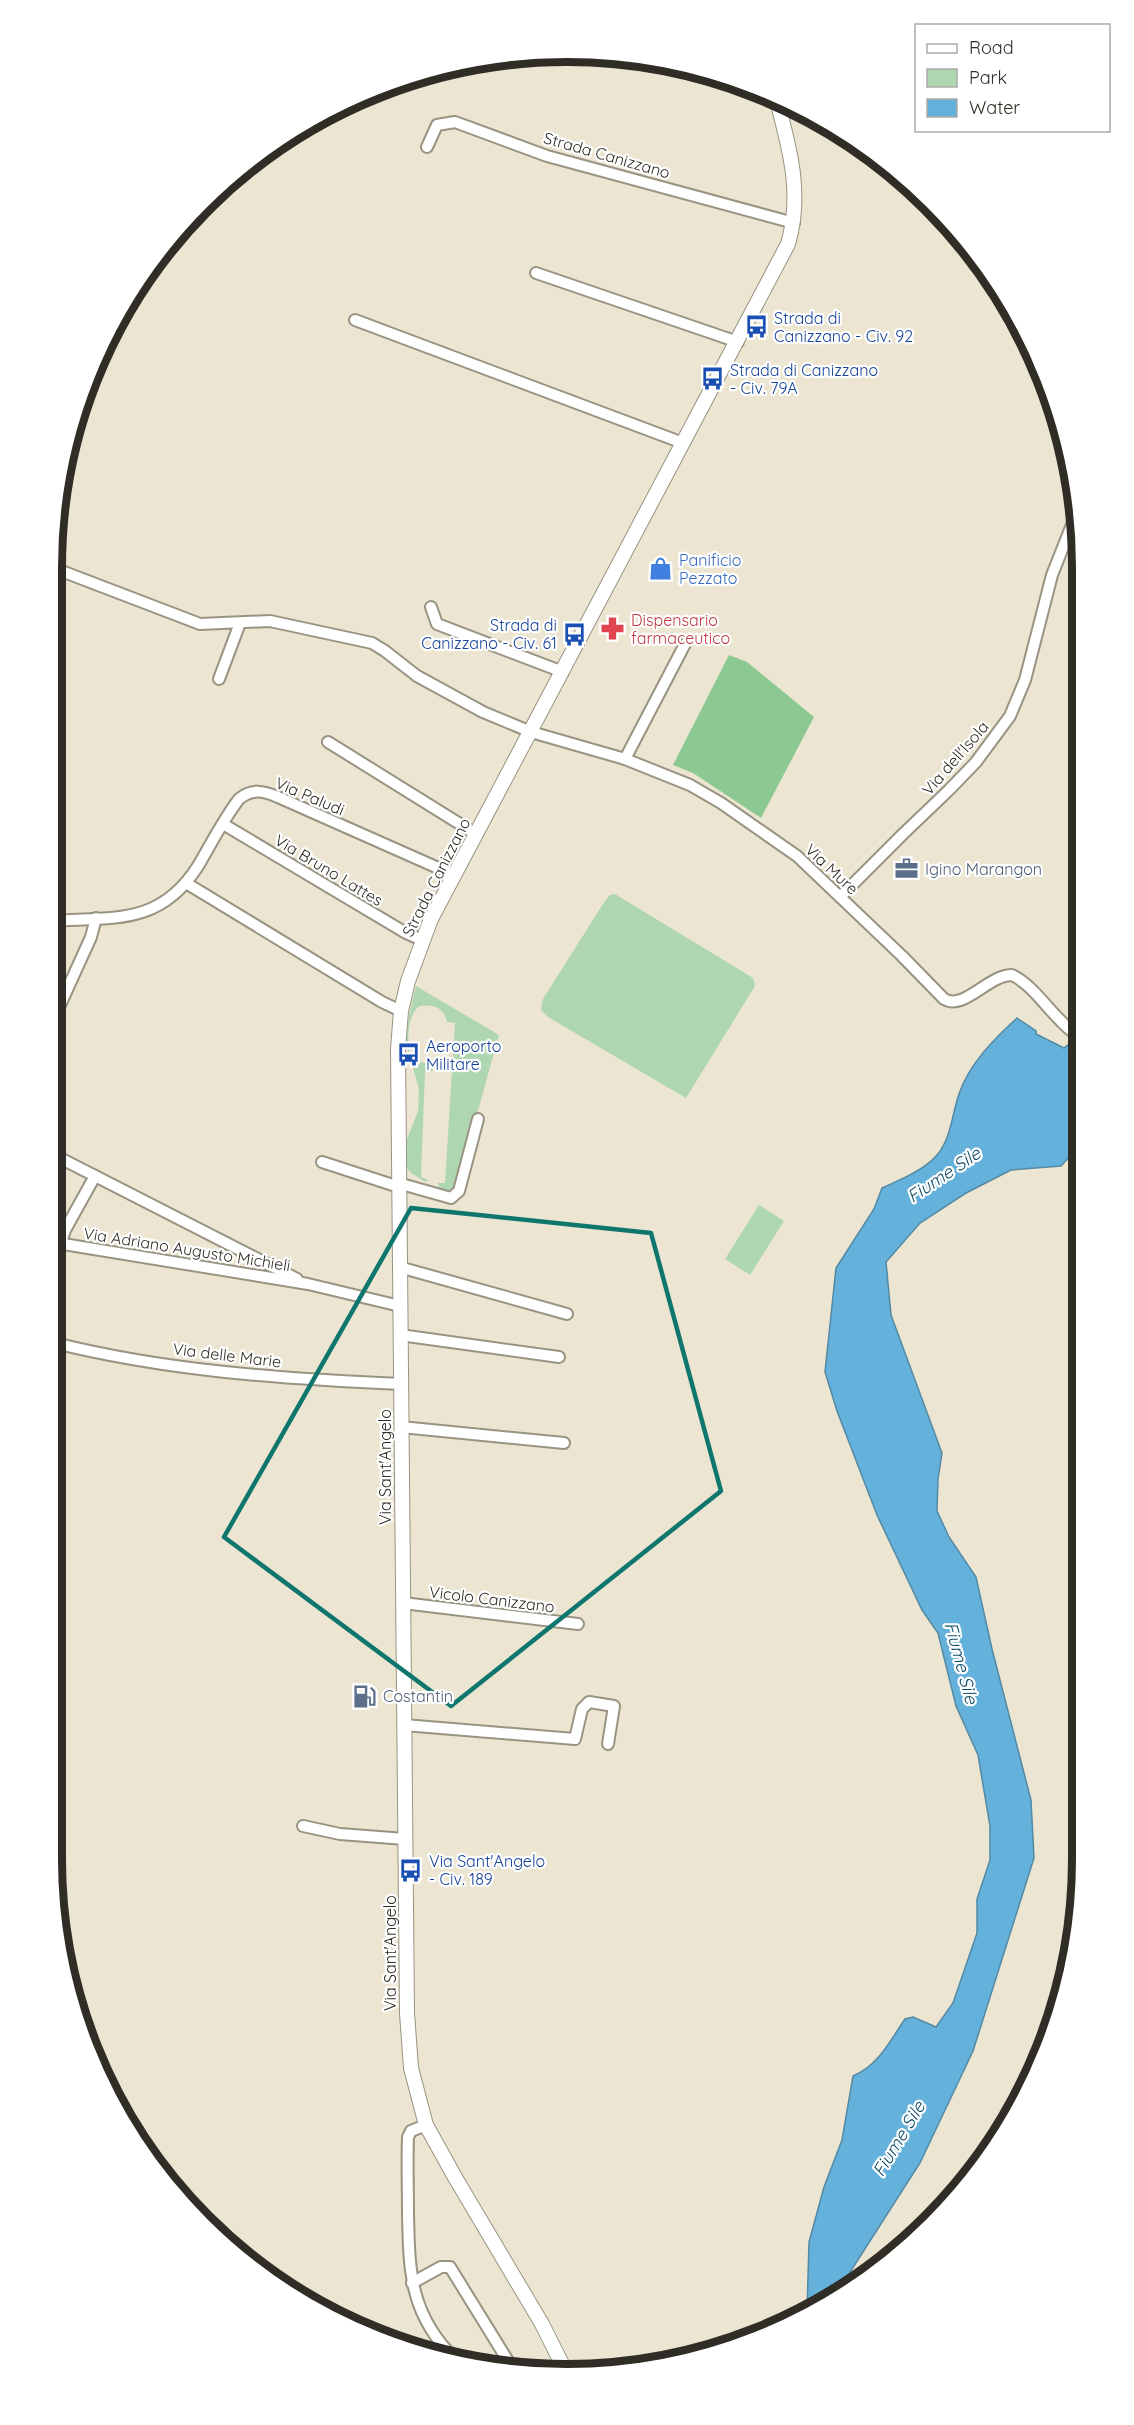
<svg xmlns="http://www.w3.org/2000/svg" width="1134" height="2425" font-family="Quicksand,sans-serif">
	<style>
		.green { fill: #aed7b1 }
		.forest { fill: #8cc892 }
		.water { fill: #64b1db; stroke: #5489a4; stroke-width: 1.5 }
		.lines { fill: none; stroke-linecap: round; stroke-linejoin: round }
		.minor-casing { stroke: #999482; stroke-width: 14 }
		.tertiary-casing { stroke: #999482; stroke-width: 16 }
		.minor { stroke: #fff; stroke-width: 10 }
		.tertiary { stroke: #fff; stroke-width: 14 }
		.marked { fill: none; stroke: #0f766e; stroke-width: 4.5; stroke-linejoin: round }
		.labels { text-anchor: middle; stroke-width: 4.5; stroke-linejoin: round; paint-order: stroke }
		.street-label { font-size: 16px; fill: #2f2d25; stroke: #fff }
		.transit-label { font-size: 16px; fill: #164399; stroke: #fff; text-anchor: start }
		.shop-label { font-size: 16px; fill: #366cbe; stroke: #fff; text-anchor: start }
		.health-label { font-size: 16px; fill: #be3a42; stroke: #fff; text-anchor: start }
		.service-label { font-size: 16px; fill: #4e5e75; stroke: #fff; text-anchor: start }
		.water-label { font-size: 18px; font-style: italic; fill: #0d4d69; stroke: #fff }
		.rim { fill: none; stroke: #2f2d25; stroke-width: 8 }
	</style>
	<rect width="100%" height="100%" fill="#ebe5d1"/>
	<!-- green -->
	<g class="green">
		<polygon points="615,894 753,978 755,986 686,1098 548,1017 541,1010 543,999 603,904 610,895"/>
		<path d="M416,986L499,1035L457,1186L451,1193L440,1190L438,1183H445L455,1023L447,1022C444,1007 432,1003 418,1007C407,1017 407,1042 410,1056C417,1063 432,1062 433,1071H425L421,1177L428,1180L426,1182L411,1173L407,1168V1139L418,1111L419,1089L406,1043L409,1016Z"/>
		<polygon points="759,1205 784,1221 750,1275 725,1259"/>
	</g>
	<!-- forest -->
	<polygon class="forest" points="729,655 747,662 814,717 761,818 693,773 673,765"/>
	<!-- water -->
	<path class="water" d="M1017,1018L1036,1031V1034L1064,1048L1080,1035L1081,1144L1061,1166L1011,1170L966,1193L920,1223L886,1262L891,1315L942,1453L938,1479L937,1511L949,1537L976,1577L992,1649L1031,1800L1034,1858L973,2051L920,2163L845,2280L843,2290L825,2305L807,2312L809,2242L824,2187L842,2140L853,2076C878,2066 890,2041 905,2019L913,2017L936,2027L953,2003L977,1933V1899L990,1860V1826L978,1755L956,1706L938,1633L922,1610L877,1515L837,1411L825,1372L836,1268L874,1209L882,1188C898,1181 926,1169 937,1155C951,1139 952,1114 959,1094C969,1064 994,1039 1017,1018Z"/>
	<g class="lines">
		<defs>
			<g id="minor">
				<polyline points="427,147 437,125 455,122 547,156 794,223"/>
				<polyline points="536,273 738,342"/>
				<polyline points="355,320 683,443"/>
				<path d="M51,567L200,624L270,621L372,643L385,651L417,676L483,712L531,732L625,759L690,785L721,803L797,856L902,956L944,999C964,1011 988,975 1012,975C1036,986 1055,1022 1080,1037"/>
				<polyline points="431,607 437,624 563,672"/>
				<polyline points="219,679 240,623"/>
				<polyline points="328,742 476,834"/>
				<polyline points="625,759 685,644"/>
				<polyline points="223,824 406,933 422,940"/>
				<polyline points="186,883 382,1002 401,1011"/>
				<polyline points="840,897 903,834 949,790 976,762 1010,716 1025,680 1052,575 1079,507"/>
				<path d="M51,921C113,917 160,926 198,866C211,844 223,820 239,799C252,788 263,791 278,797L454,875"/>
				<polyline points="51,1025 91,937 96,918"/>
				<polyline points="54,1155 297,1279"/>
				<polyline points="322,1162 399,1187 405,1185 451,1198 459,1191 478,1119"/>
				<polyline points="51,1242 308,1284 400,1306"/>
				<polyline points="61,1243 65,1230 95,1176"/>
				<polyline points="399,1267 567,1314"/>
				<polyline points="400,1335 559,1357"/>
				<path d="M51,1342C165,1371 284,1379 401,1384"/>
				<polyline points="401,1427 564,1443"/>
				<polyline points="403,1603 578,1624"/>
				<polyline points="404,1725 575,1739 582,1709 589,1702 614,1706 608,1744"/>
				<polyline points="303,1826 340,1834 405,1839"/>
				<path d="M426,2125L411,2131L408,2137C407,2162 408,2187 408,2212C409,2273 410,2316 457,2361"/>
				<polyline points="412,2283 441,2267 450,2267 513,2369"/>
			</g>
			<path id="tertiary" d="M567,2374L542,2324L456,2179L426,2125L411,2068L407,2013L398,1049L401,1011L408,981L431,919L788,244C803,193 789,146 776,97"/>
		</defs>
		<!-- minor casing -->
		<use href="#minor" class="minor-casing"/>
		<!-- tertiary casing -->
		<use href="#tertiary" class="tertiary-casing"/>
		<!-- minor -->
		<use href="#minor" class="minor"/>
		<!-- tertiary -->
		<use href="#tertiary" class="tertiary"/>
	</g>
	<!-- marked area -->
	<path class="marked" d="M411,1208L651,1233L721,1491L451,1706L224,1537Z"/>
	<!-- icons -->
	<defs>
		<symbol id="bus-bare" viewBox="-9 -9 18 18"><path d="M-5-6H5V4H4V6H2V4H-2V6H-4V4H-5ZM-3.5-4V0h7V-4ZM-3.5 1.2v1.5H-2V1.2ZM2 1.2v1.5H3.5V1.2Z" fill="#1a4fb4" stroke="#fff" stroke-width="2.5" paint-order="stroke"/></symbol>
		<symbol id="shop-bare" viewBox="-9 -9 18 18"><path d="M-5-2.5h2.3a2.7 3.5 0 0 1 5.4 0H5L5.5 6h-11ZM-1.5-2.5h3a1.5 2.3 0 0 0-3 0Z" fill="#3f7fe0" stroke="#fff" stroke-width="2.5" paint-order="stroke"/></symbol>
		<symbol id="pharmacy-bare" viewBox="-9 -9 18 18"><path d="M-2-6h4v4h4v4h-4v4h-4v-4h-4v-4h4Z" fill="#e0444e" stroke="#fff" stroke-width="2.5" paint-order="stroke"/></symbol>
		<symbol id="office-bare" viewBox="-9 -9 18 18"><path d="M-6-3h4V-5.5h4V-3h4V5H-6ZM-1-4.5V-3h2v-1.5ZM-6 0V1H6V0Z" fill="#5c6f8a" stroke="#fff" stroke-width="2.5" paint-order="stroke"/></symbol>
		<symbol id="fuel-bare" viewBox="-9 -9 18 18"><path d="M-5.5-6h7V0h2V4h1.3V-2.5L3-4.5l.8-.8L6-3V5H2.5V1h-1V6h-7ZM-4.2-4.7v3.2H.2V-4.7Z" fill="#5c6f8a" stroke="#fff" stroke-width="2.5" paint-order="stroke"/></symbol>
	</defs>
	<g fill-rule="evenodd">
		<use href="#bus-bare" x="740" y="310" width="33" height="33"/>
		<use href="#bus-bare" x="696" y="362" width="33" height="33"/>
		<use href="#shop-bare" x="644" y="552" width="33" height="33"/>
		<use href="#pharmacy-bare" x="596" y="612" width="33" height="33"/>
		<use href="#bus-bare" x="558" y="618" width="33" height="33"/>
		<use href="#office-bare" x="890" y="852" width="33" height="33"/>
		<use href="#bus-bare" x="392" y="1038" width="33" height="33"/>
		<use href="#fuel-bare" x="348" y="1680" width="33" height="33"/>
		<use href="#bus-bare" x="394" y="1854" width="33" height="33"/>
	</g>
	<g class="labels">
		<!-- street labels -->
		<g class="street-label">
			<text transform="translate(607 155) rotate(16)" y="6">Strada Canizzano</text>
			<text transform="translate(955 758) rotate(-49)" y="6">Via dell'Isola</text>
			<text transform="translate(310 796) rotate(23)" y="6">Via Paludi</text>
			<text transform="translate(832 869) rotate(43)" y="6">Via Mure</text>
			<text transform="translate(329 870) rotate(31)" y="6">Via Bruno Lattes</text>
			<text transform="translate(436 877) rotate(-63)" y="6">Strada Canizzano</text>
			<text transform="translate(187 1249) rotate(9)" y="6">Via Adriano Augusto Michieli</text>
			<text transform="translate(227 1355) rotate(7)" y="6">Via delle Marie</text>
			<text transform="translate(385 1467) rotate(-90)" y="6">Via Sant'Angelo</text>
			<text transform="translate(492 1599) rotate(7)" y="6">Vicolo Canizzano</text>
			<text transform="translate(390 1953) rotate(-90)" y="6">Via Sant'Angelo</text>
		</g>
		<!-- transit labels -->
		<g class="transit-label">
			<text x="774" y="324">Strada di<tspan x="774" dy="18">Canizzano - Civ. 92</tspan></text>
			<text x="730" y="376">Strada di Canizzano<tspan x="730" dy="18">- Civ. 79A</tspan></text>
			<text x="557" y="631" text-anchor="end">Strada di<tspan x="557" dy="18">Canizzano - Civ. 61</tspan></text>
			<text x="426" y="1052">Aeroporto<tspan x="426" dy="18">Militare</tspan></text>
			<text x="429" y="1867">Via Sant'Angelo<tspan x="429" dy="18">- Civ. 189</tspan></text>
		</g>
		<!-- shop labels -->
		<g class="shop-label">
			<text x="679" y="566">Panificio<tspan x="679" dy="18">Pezzato</tspan></text>
		</g>
		<!-- health labels -->
		<g class="health-label">
			<text x="631" y="626">Dispensario<tspan x="631" dy="18">farmaceutico</tspan></text>
		</g>
		<!-- service labels -->
		<g class="service-label">
			<text x="925" y="875">Igino Marangon</text>
			<text x="383" y="1702">Costantin</text>
		</g>
		<!-- water labels -->
		<g class="water-label">
			<text transform="translate(944 1175) rotate(-34)" y="6">Fiume Sile</text>
			<text transform="translate(961 1663) rotate(75)" y="6">Fiume Sile</text>
			<text transform="translate(899 2139) rotate(-59)" y="6">Fiume Sile</text>
		</g>
	</g>
	<!-- crop -->
	<path d="M0 0H1134V2425H0ZM567 62H567A505 505 0 0 1 1072 567V1859A505 505 0 0 1 567 2364H567A505 505 0 0 1 62 1859V567A505 505 0 0 1 567 62Z" fill="#fff" fill-rule="evenodd"/>
	<path class="rim" d="M567 62H567A505 505 0 0 1 1072 567V1859A505 505 0 0 1 567 2364H567A505 505 0 0 1 62 1859V567A505 505 0 0 1 567 62Z"/>
	<!-- legend -->
	<rect x="915" y="24" width="195" height="108" fill="#ffffff" stroke="#acaba8" stroke-width="1.5"/>
	<rect x="927" y="44" width="30" height="9" fill="#ffffff" stroke="#acaba8" stroke-width="1.5"/>
	<text x="969" y="54" font-size="18" fill="#2f2d25">Road</text>
	<rect x="927" y="69" width="30" height="18" fill="#aed7b1" stroke="#acaba8" stroke-width="1.5"/>
	<text x="969" y="84" font-size="18" fill="#2f2d25">Park</text>
	<rect x="927" y="99" width="30" height="18" fill="#64b1db" stroke="#acaba8" stroke-width="1.5"/>
	<text x="969" y="114" font-size="18" fill="#2f2d25">Water</text>
</svg>
